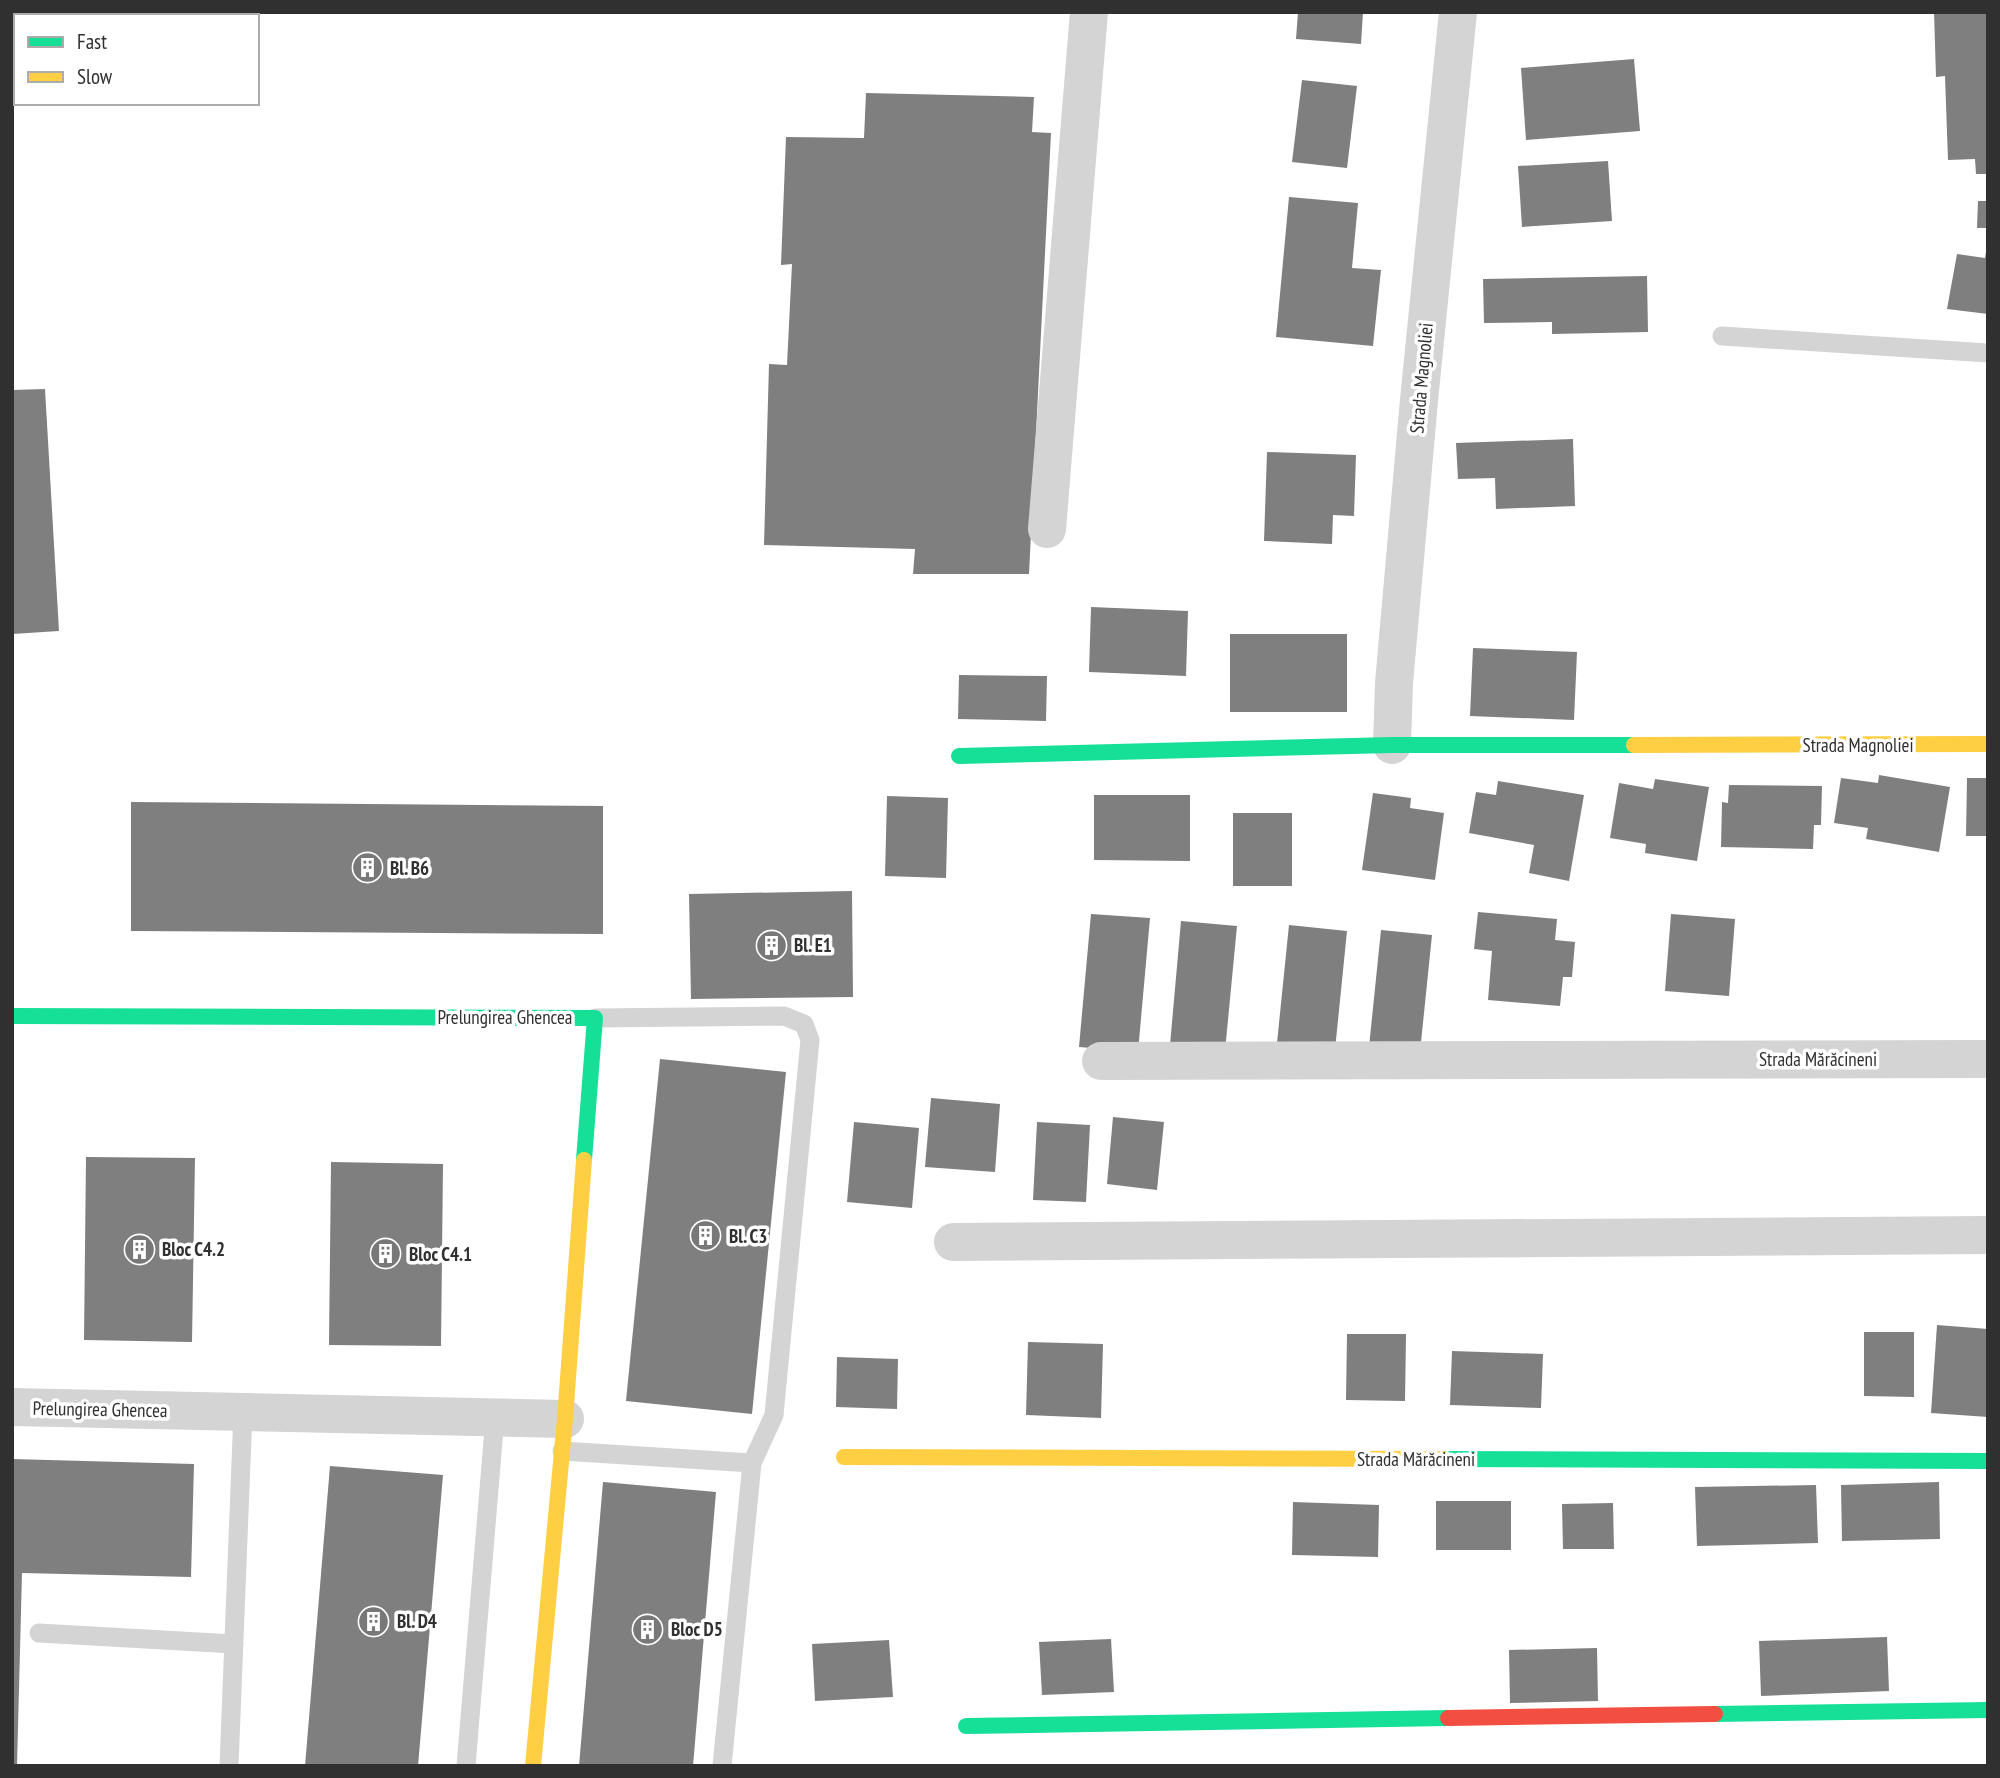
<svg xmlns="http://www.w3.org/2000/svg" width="2000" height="1778" font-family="'PT Sans Narrow',sans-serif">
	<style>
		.building { fill: #7f7f7f }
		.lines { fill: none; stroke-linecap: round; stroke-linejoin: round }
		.lane { stroke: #d4d4d4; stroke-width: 19 }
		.street { stroke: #d4d4d4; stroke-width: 38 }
		.fast { stroke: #16e098; stroke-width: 16 }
		.slow { stroke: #ffcf43; stroke-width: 16 }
		.jam { stroke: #f24e42; stroke-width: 16 }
		.labels { text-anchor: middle; stroke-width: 7; stroke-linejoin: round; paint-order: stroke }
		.street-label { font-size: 19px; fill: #303030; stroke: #fff }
		.poi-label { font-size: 19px; font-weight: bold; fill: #303030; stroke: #fff; text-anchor: start }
	</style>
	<rect width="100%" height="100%" fill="#fff"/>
	<!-- building -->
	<g class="building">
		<polygon points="12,12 31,12 31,16 16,16 16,34 12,33"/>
		<polygon points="1298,12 1363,12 1361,44 1296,39"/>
		<polygon points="1934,12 1988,12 1988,174 1976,174 1975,159 1948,160 1945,76 1936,77"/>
		<polygon points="1634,59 1640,131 1526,140 1521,68"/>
		<polygon points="1302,80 1357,86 1347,168 1292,162"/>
		<polygon points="866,93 1034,97 1032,132 1051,133 1029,574 913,574 915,549 764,545 769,364 787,365 792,264 781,265 786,137 864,138"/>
		<polygon points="1608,161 1612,221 1522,227 1518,166"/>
		<polygon points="1289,197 1358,203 1352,268 1381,270 1373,346 1276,337"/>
		<polygon points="1978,201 1988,201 1988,228 1977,228"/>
		<polygon points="1986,252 1988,314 1947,309 1957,254 1985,258"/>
		<polygon points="1647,276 1648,332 1552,334 1552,322 1484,323 1483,279"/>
		<polygon points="45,389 59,631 12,634 12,390"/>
		<polygon points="1573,439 1575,506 1496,509 1495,478 1458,479 1456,443"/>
		<polygon points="1267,452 1356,455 1354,516 1333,515 1332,544 1264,541"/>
		<polygon points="1091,607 1188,611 1186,676 1089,672"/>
		<rect x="1230" y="634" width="117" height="78"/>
		<polygon points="1473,648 1577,652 1574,720 1470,716"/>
		<polygon points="959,675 1047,676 1046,721 958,719"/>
		<polygon points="1879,775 1950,787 1939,852 1866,839 1868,828 1834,823 1841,778 1878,783"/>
		<polygon points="1967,778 1988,778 1988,836 1966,836"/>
		<polygon points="1655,779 1709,787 1697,861 1645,853 1646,844 1610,838 1619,783 1653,789"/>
		<polygon points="1498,781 1584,795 1569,881 1529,873 1534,845 1469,833 1476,792 1496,795"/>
		<polygon points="1729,785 1822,786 1821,825 1814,825 1813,849 1721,847 1722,802 1728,803"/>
		<polygon points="1373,793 1411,798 1410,808 1444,813 1435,880 1362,870"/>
		<polygon points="1094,795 1190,795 1190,861 1094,860"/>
		<polygon points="887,796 948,798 946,878 885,876"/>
		<polygon points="131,802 603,806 603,934 131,931"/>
		<rect x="1233" y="813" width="59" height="73"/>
		<polygon points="852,891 853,997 691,999 689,894"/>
		<polygon points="1478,912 1557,919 1555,940 1575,942 1572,977 1563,977 1560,1006 1488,1000 1492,951 1474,949"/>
		<polygon points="1091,914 1150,918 1138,1052 1079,1047"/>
		<polygon points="1671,914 1735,919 1729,996 1665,991"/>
		<polygon points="1181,921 1237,926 1225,1051 1170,1045"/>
		<polygon points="1289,925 1347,931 1335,1050 1277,1043"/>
		<polygon points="1381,930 1432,935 1420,1052 1369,1047"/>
		<polygon points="660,1059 786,1072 752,1414 626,1401"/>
		<polygon points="931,1098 1000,1104 995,1172 925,1167"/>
		<polygon points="1113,1117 1164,1122 1157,1190 1107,1184"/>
		<polygon points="854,1122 919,1128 912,1208 847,1202"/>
		<polygon points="1037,1122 1090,1125 1086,1202 1033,1200"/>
		<polygon points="86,1157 195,1158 192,1342 84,1340"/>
		<polygon points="331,1162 443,1164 441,1346 329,1345"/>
		<polygon points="1937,1325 1988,1329 1988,1417 1931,1413"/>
		<polygon points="1864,1332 1914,1332 1914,1397 1864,1396"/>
		<polygon points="1347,1334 1406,1334 1405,1401 1346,1400"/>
		<polygon points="1028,1342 1103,1344 1101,1418 1026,1415"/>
		<polygon points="1452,1351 1543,1354 1541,1408 1450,1405"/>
		<polygon points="837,1357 898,1359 897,1409 836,1407"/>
		<polygon points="12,1459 194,1464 191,1577 22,1573 17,1766 12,1766"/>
		<polygon points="330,1466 443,1475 418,1766 305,1766"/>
		<polygon points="603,1482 716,1492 693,1766 579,1766"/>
		<polygon points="1939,1482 1940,1539 1842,1541 1841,1485"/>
		<polygon points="1816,1485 1818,1543 1697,1546 1695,1487"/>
		<rect x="1436" y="1501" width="75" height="49"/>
		<polygon points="1293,1502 1379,1505 1378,1557 1292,1555"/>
		<polygon points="1613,1503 1614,1549 1563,1549 1562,1504"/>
		<polygon points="1887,1637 1889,1691 1761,1696 1759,1641"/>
		<polygon points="1111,1639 1114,1692 1042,1695 1039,1642"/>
		<polygon points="889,1640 893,1697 815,1701 812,1644"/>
		<polygon points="1597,1648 1598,1701 1510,1703 1509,1650"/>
	</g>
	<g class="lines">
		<!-- lane -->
		<g class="lane">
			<polyline points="1722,336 1988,353"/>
			<polyline points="595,1018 784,1016 804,1024 810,1040 774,1415 752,1463 722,1766"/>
			<polyline points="562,1451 752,1463"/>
			<polyline points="39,1633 234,1644"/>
			<polyline points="229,1766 243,1412"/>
			<polyline points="466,1766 495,1417"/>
		</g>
		<!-- street -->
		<g class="street">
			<polyline points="78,16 78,12"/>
			<polyline points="1047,529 1089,12"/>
			<polyline points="1392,745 1394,683 1419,400 1458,12"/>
			<polyline points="1101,1061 1988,1059"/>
			<polyline points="953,1242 1988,1235"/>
			<polyline points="12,1407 565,1419"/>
		</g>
		<!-- fast -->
		<g class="fast">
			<polyline points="959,756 1392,745 1634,745"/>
			<polyline points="12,1016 595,1018 584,1160"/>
			<polyline points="1443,1459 1988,1461"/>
			<polyline points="1715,1714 1988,1710"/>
			<polyline points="966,1726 1448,1718"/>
		</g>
		<!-- slow -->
		<g class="slow">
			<polyline points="1634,745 1988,744"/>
			<polyline points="844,1457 1443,1459"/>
			<polyline points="533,1766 565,1419 584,1160"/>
		</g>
		<!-- jam -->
		<polyline class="jam" points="1448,1718 1715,1714"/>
	</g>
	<!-- icons -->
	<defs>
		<symbol id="building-disc" viewBox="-11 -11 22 22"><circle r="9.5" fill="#787878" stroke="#fff"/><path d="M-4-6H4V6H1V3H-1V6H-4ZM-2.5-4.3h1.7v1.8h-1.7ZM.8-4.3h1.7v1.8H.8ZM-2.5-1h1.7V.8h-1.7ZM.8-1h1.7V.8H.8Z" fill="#fff"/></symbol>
	</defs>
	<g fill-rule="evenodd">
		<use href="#building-disc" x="350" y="850" width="35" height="35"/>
		<use href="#building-disc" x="754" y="928" width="35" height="35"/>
		<use href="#building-disc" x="688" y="1218" width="35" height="35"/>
		<use href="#building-disc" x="122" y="1232" width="35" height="35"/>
		<use href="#building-disc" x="368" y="1236" width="35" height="35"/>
		<use href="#building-disc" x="356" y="1604" width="35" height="35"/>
		<use href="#building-disc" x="630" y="1612" width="35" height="35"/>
	</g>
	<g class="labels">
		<!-- street labels -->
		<g class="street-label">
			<text transform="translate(1421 378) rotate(-85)" y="7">Strada Magnoliei</text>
			<text x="1858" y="752">Strada Magnoliei</text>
			<text x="505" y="1024">Prelungirea Ghencea</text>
			<text x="1818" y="1066">Strada Mărăcineni</text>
			<text transform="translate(100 1409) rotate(1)" y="7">Prelungirea Ghencea</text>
			<text x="1416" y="1466">Strada Mărăcineni</text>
		</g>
		<!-- poi labels -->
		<g class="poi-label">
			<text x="390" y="875">Bl. B6</text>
			<text x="794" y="952">Bl. E1</text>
			<text x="729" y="1243">Bl. C3</text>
			<text x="162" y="1256">Bloc C4.2</text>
			<text x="409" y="1261">Bloc C4.1</text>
			<text x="397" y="1628">Bl. D4</text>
			<text x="671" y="1636">Bloc D5</text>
		</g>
	</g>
	<!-- border -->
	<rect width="2000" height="1778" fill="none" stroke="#303030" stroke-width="28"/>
	<!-- legend -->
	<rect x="14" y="14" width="245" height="91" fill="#ffffff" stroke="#acacac" stroke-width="2"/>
	<rect x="28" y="37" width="35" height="10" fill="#16e098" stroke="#acacac" stroke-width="2"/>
	<text x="77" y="49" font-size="21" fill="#303030">Fast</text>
	<rect x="28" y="72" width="35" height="10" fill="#ffcf43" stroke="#acacac" stroke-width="2"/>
	<text x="77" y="84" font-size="21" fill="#303030">Slow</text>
</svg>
